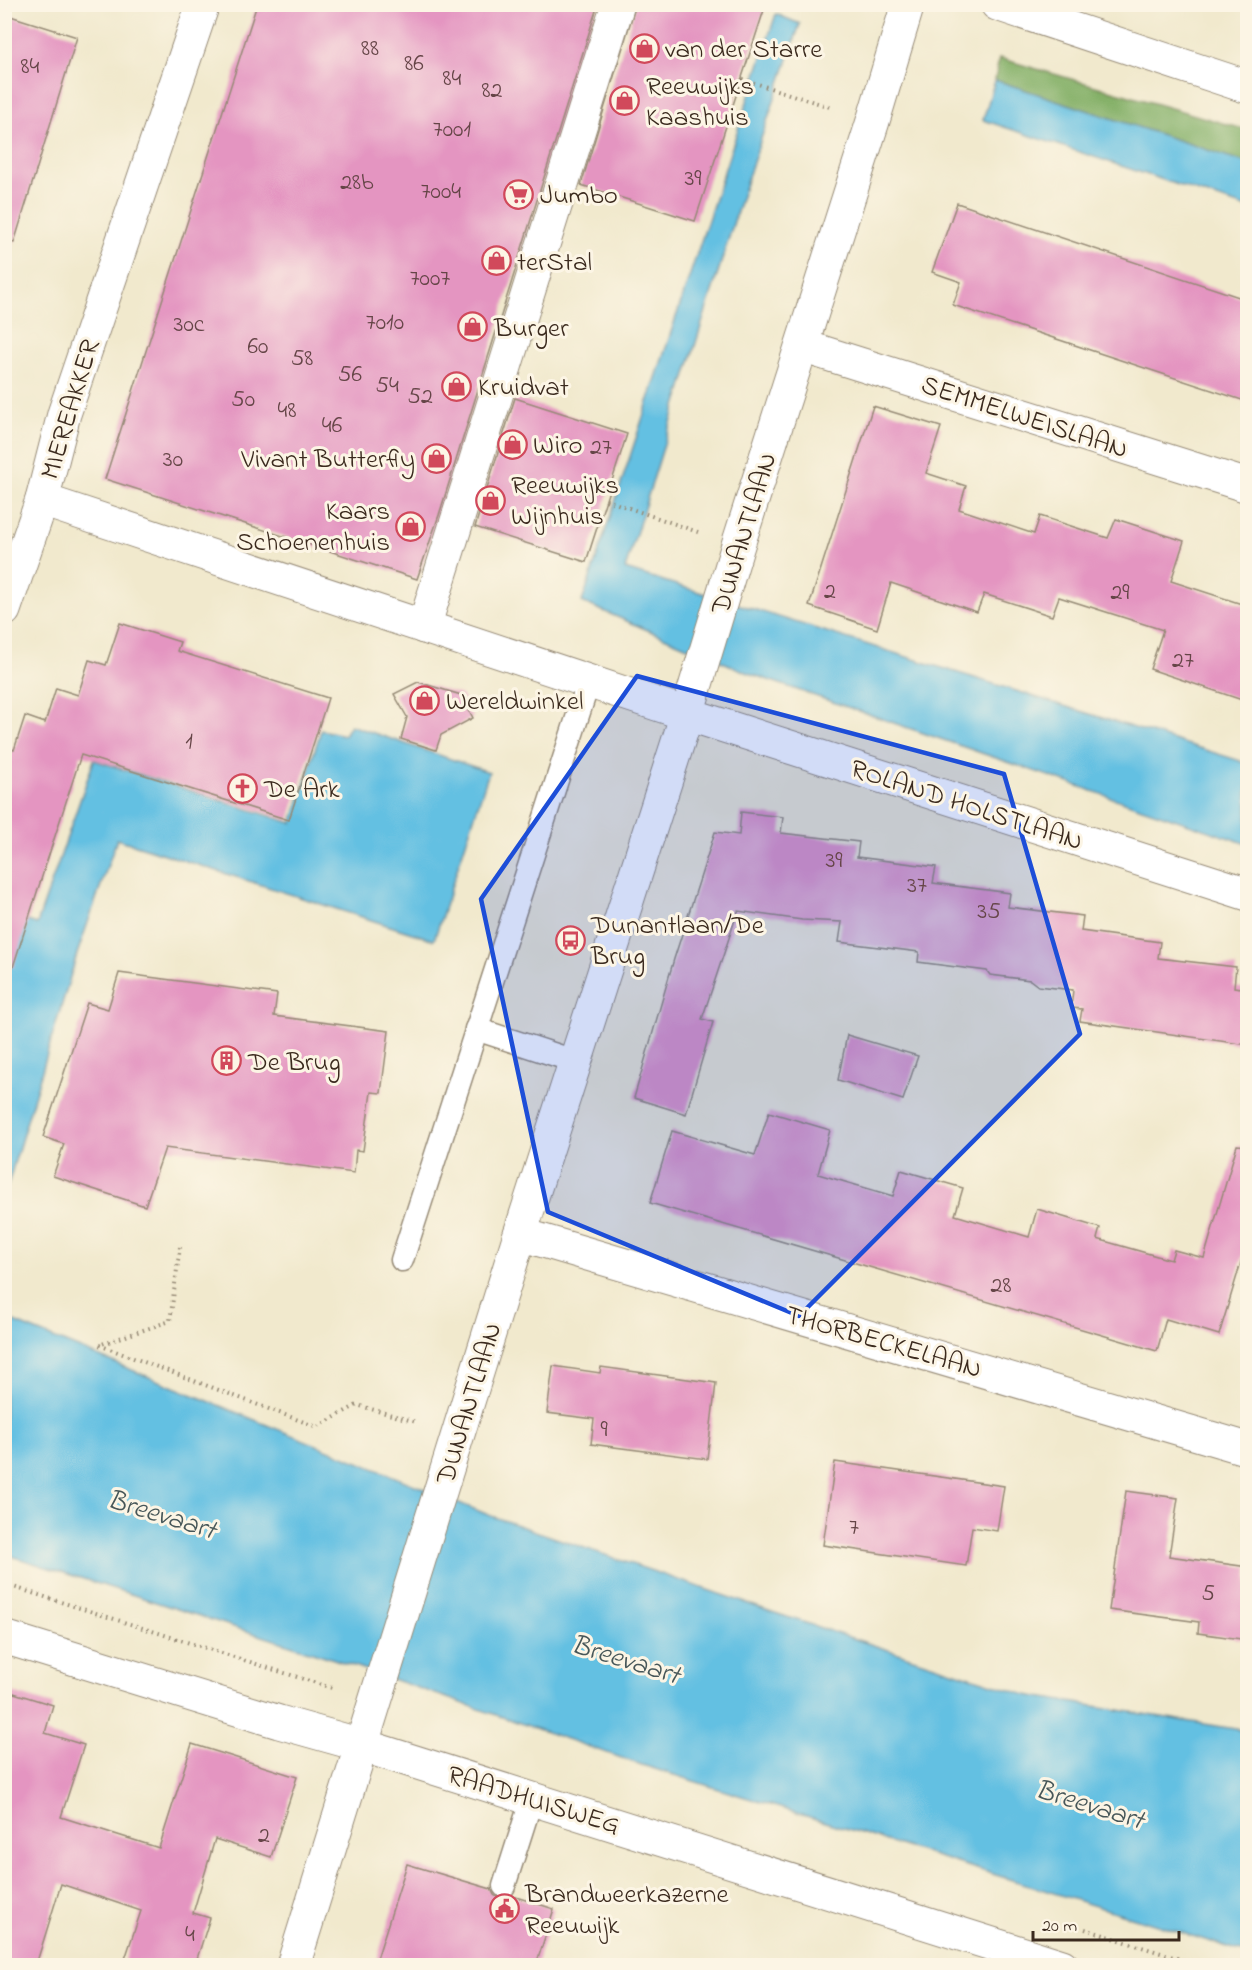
<svg xmlns="http://www.w3.org/2000/svg" width="1252" height="1970" font-family="'Indie Flower',sans-serif">
	<style>
		.forest { fill: #84b067; stroke: #606d42; stroke-width: 1.5 }
		.water { fill: #64c0e2; stroke: #507580; stroke-width: 1.5 }
		.building { fill: #e495c1 }
		.lines { fill: none; stroke-linecap: round; stroke-linejoin: round }
		.service-casing { stroke: #968a76; stroke-width: 25 }
		.pedestrian-casing { stroke: #968a76; stroke-width: 35 }
		.minor-casing { stroke: #968a76; stroke-width: 35 }
		.tertiary-casing { stroke: #968a76; stroke-width: 35 }
		.path { stroke: #968a76; stroke-width: 4; stroke-dasharray: 1.5 4.5; stroke-linecap: butt }
		.service { stroke: #fff; stroke-width: 22 }
		.pedestrian { stroke: #fff; stroke-width: 33 }
		.minor { stroke: #fff; stroke-width: 33 }
		.tertiary { stroke: #fff; stroke-width: 33 }
		.marked { fill: #1d4ed8; fill-opacity: 0.2; stroke: #1d4ed8; stroke-width: 4.5; stroke-linejoin: round }
		.labels { text-anchor: middle; stroke-width: 6; stroke-linejoin: round; paint-order: stroke }
		.number-label { font-size: 24px; fill: #654547 }
		.poi-label { font-size: 27px; fill: #3b2a1e; stroke: #fcf5e5; text-anchor: start }
		.street-label { font-size: 27px; fill: #3b2a1e; stroke: #fcf5e5 }
		.water-label { font-size: 28px; font-style: italic; fill: #475759; stroke: #fcf5e5 }
	</style>
	<rect width="100%" height="100%" fill="#fcf5e5"/>
	<filter id="ink" filterUnits="userSpaceOnUse"><feTurbulence type="fractalNoise" baseFrequency=".0167" numOctaves="2"/><feDisplacementMap in="SourceGraphic" scale="12" xChannelSelector="R" yChannelSelector="G"/><feConvolveMatrix kernelMatrix="1 2 1 2 8 2 1 2 1" color-interpolation-filters="sRGB"/></filter>
	<filter id="wash" filterUnits="userSpaceOnUse"><feTurbulence type="fractalNoise" baseFrequency=".008" numOctaves="4" result="noise"/><feDisplacementMap in="SourceGraphic" scale="24" xChannelSelector="R" yChannelSelector="G"/><feGaussianBlur stdDeviation="1.35" result="paint"/><feColorMatrix in="noise" values="0 0 0 0 0 0 0 0 0 0 0 0 0 0 0 0 0 1.4 0 .05"/><feComposite in="paint" operator="in"/></filter>
	<g filter="url(#wash)">
		<rect width="100%" height="100%" fill="#f1e9cd"/>
		<!-- forest -->
		<polygon class="forest" points="999,58 1247,130 1247,163 995,80"/>
		<!-- water -->
		<g class="water">
			<polygon points="776,14 800,24 746,183 625,569 1247,763 1247,844 751,674 582,602"/>
			<polygon points="995,80 1247,163 1247,208 983,120"/>
			<polygon points="350,725 489,772 434,940 117,839 77,954 5,1194 5,914 37,924 94,760 292,823 321,730 344,735"/>
			<polygon points="4,1318 491,1516 772,1612 1026,1695 1247,1731 1247,1953 642,1765 328,1657 5,1554"/>
		</g>
		<g id="blocks">
			<!-- building -->
			<g class="building">
				<polygon points="257,4 598,4 439,515 417,579 105,479"/>
				<polygon points="636,4 766,4 695,221 581,185"/>
				<polygon points="4,14 77,37 14,243 4,241"/>
				<polygon points="957,203 1248,300 1248,402 953,305 961,282 932,272"/>
				<polygon points="515,398 627,434 586,562 475,527"/>
				<polygon points="873,406 941,427 926,473 966,486 959,509 1034,534 1040,516 1108,538 1116,519 1184,541 1171,581 1248,606 1248,702 1150,669 1163,630 1059,597 1052,616 984,594 977,612 891,583 877,629 809,606"/>
				<polygon points="120,623 180,642 177,651 328,698 289,820 81,755 13,967 4,966 4,747 14,750 25,716 45,723 56,688 78,695 89,660 106,665"/>
				<polygon points="418,682 461,695 473,718 441,735 436,750 401,739 407,717 394,694"/>
				<polygon points="741,812 783,817 781,833 859,842 857,857 936,867 933,883 1010,893 1008,907 1083,916 1081,931 1160,942 1158,958 1236,967 1234,987 1248,989 1248,1045 1080,1021 1082,1009 1071,1008 1073,990 1038,986 1030,980 990,975 987,971 918,962 919,952 839,942 842,922 802,920 738,911 702,1019 713,1022 686,1114 634,1098 674,959 715,832 739,835"/>
				<polygon points="119,973 277,994 274,1016 389,1031 381,1093 371,1092 363,1151 356,1150 354,1173 165,1148 145,1206 53,1176 64,1144 43,1137 87,1003 108,1009"/>
				<polygon points="847,1035 918,1056 903,1100 838,1080"/>
				<polygon points="769,1112 830,1130 818,1174 893,1196 901,1170 963,1188 955,1215 1029,1237 1037,1209 1100,1228 1097,1239 1171,1260 1174,1250 1204,1258 1237,1145 1248,1146 1248,1239 1219,1335 1166,1319 1157,1351 650,1203 672,1131 755,1155"/>
				<polygon points="553,1366 600,1373 601,1367 716,1383 707,1459 591,1444 594,1419 547,1413"/>
				<polygon points="835,1462 1004,1486 997,1531 972,1527 966,1566 823,1545"/>
				<polygon points="1126,1491 1178,1498 1169,1556 1248,1567 1248,1640 1198,1633 1199,1622 1109,1610"/>
				<polygon points="4,1690 53,1705 45,1733 84,1745 61,1817 159,1848 192,1744 297,1777 271,1857 215,1839 193,1913 210,1918 195,1965 123,1965 141,1911 61,1884 36,1965 4,1965"/>
				<polygon points="407,1864 491,1889 494,1895 500,1899 507,1899 513,1896 554,1909 536,1965 375,1965"/>
			</g>
		</g>
	</g>
	<g filter="url(#ink)">
		<use href="#blocks" fill-opacity="0" stroke="#968a76" stroke-width="1.5"/>
		<g class="lines">
			<defs>
				<g id="service">
					<polyline points="476,1029 574,1061"/>
					<polyline points="402,1260 589,681"/>
					<polyline points="504,1886 532,1798"/>
				</g>
				<polyline id="pedestrian" points="424,627 618,4"/>
				<g id="minor">
					<polyline points="203,4 64,414 42,500 687,714"/>
					<polyline points="997,4 1248,87"/>
					<polyline points="802,346 1248,486"/>
					<polyline points="4,610 42,500"/>
					<polyline points="520,1234 1248,1449"/>
				</g>
				<g id="tertiary">
					<polyline points="687,714 1248,894"/>
					<polyline points="4,1637 279,1722 361,1745 1062,1966"/>
					<polyline points="293,1966 520,1234 687,714 738,545 873,121 908,4"/>
				</g>
			</defs>
			<!-- service casing -->
			<use href="#service" class="service-casing"/>
			<!-- pedestrian casing -->
			<use href="#pedestrian" class="pedestrian-casing"/>
			<!-- minor casing -->
			<use href="#minor" class="minor-casing"/>
			<!-- tertiary casing -->
			<use href="#tertiary" class="tertiary-casing"/>
			<!-- path -->
			<g class="path">
				<polyline points="742,79 833,108"/>
				<polyline points="606,500 698,532"/>
				<polyline points="180,1247 170,1321 99,1345 317,1427 357,1405 416,1422"/>
				<polyline points="4,1584 335,1689"/>
				<polyline points="1085,1929 1202,1966"/>
			</g>
			<!-- service -->
			<use href="#service" class="service"/>
			<!-- pedestrian -->
			<use href="#pedestrian" class="pedestrian"/>
			<!-- minor -->
			<use href="#minor" class="minor"/>
			<!-- tertiary -->
			<use href="#tertiary" class="tertiary"/>
		</g>
	</g>
	<!-- marked area -->
	<path class="marked" d="M637,676L1004,774L1080,1034L799,1316L548,1212L481,899Z"/>
	<!-- icons -->
	<defs>
		<symbol id="shop-ring" viewBox="-11 -11 22 22"><circle r="9.5" fill="#fcf5e5" stroke="#d1495b" stroke-width="1.5"/><path d="M-5-2.5h2.3a2.7 3.5 0 0 1 5.4 0H5L5.5 6h-11ZM-1.5-2.5h3a1.5 2.3 0 0 0-3 0Z" fill="#d1495b"/></symbol>
		<symbol id="supermarket-ring" viewBox="-11 -11 22 22"><circle r="9.5" fill="#fcf5e5" stroke="#d1495b" stroke-width="1.5"/><path d="M-6-5.5h2.5l.6 2H6L4.5 2H-2.5L-4.4-4H-6ZM-1.5 3.2a1.3 1.3 0 1 0 .1 0ZM3 3.2a1.3 1.3 0 1 0 .1 0Z" fill="#d1495b"/></symbol>
		<symbol id="church-ring" viewBox="-11 -11 22 22"><circle r="9.5" fill="#fcf5e5" stroke="#d1495b" stroke-width="1.5"/><path d="M-1.2-6h2.4v3.5h3.3v2.4h-3.3V6h-2.4V-.1h-3.3v-2.4h3.3Z" fill="#d1495b"/></symbol>
		<symbol id="bus-ring" viewBox="-11 -11 22 22"><circle r="9.5" fill="#fcf5e5" stroke="#d1495b" stroke-width="1.5"/><path d="M-5-6H5V4H4V6H2V4H-2V6H-4V4H-5ZM-3.5-4V0h7V-4ZM-3.5 1.2v1.5H-2V1.2ZM2 1.2v1.5H3.5V1.2Z" fill="#d1495b"/></symbol>
		<symbol id="building-ring" viewBox="-11 -11 22 22"><circle r="9.5" fill="#fcf5e5" stroke="#d1495b" stroke-width="1.5"/><path d="M-4-6H4V6H1V3H-1V6H-4ZM-2.5-4.3h1.7v1.8h-1.7ZM.8-4.3h1.7v1.8H.8ZM-2.5-1h1.7V.8h-1.7ZM.8-1h1.7V.8H.8Z" fill="#d1495b"/></symbol>
		<symbol id="civic-ring" viewBox="-11 -11 22 22"><circle r="9.5" fill="#fcf5e5" stroke="#d1495b" stroke-width="1.5"/><path d="M-.6-6.5H3V-4.5H.6V-3L4-1V1h2V6H-6V1h2V-1L-.6-3ZM-1.2 2.5V6h2.4V2.5Z" fill="#d1495b"/></symbol>
	</defs>
	<g fill-rule="evenodd">
		<use href="#shop-ring" x="628" y="32" width="33" height="33"/>
		<use href="#shop-ring" x="608" y="84" width="33" height="33"/>
		<use href="#supermarket-ring" x="502" y="178" width="33" height="33"/>
		<use href="#shop-ring" x="480" y="244" width="33" height="33"/>
		<use href="#shop-ring" x="456" y="310" width="33" height="33"/>
		<use href="#shop-ring" x="440" y="370" width="33" height="33"/>
		<use href="#shop-ring" x="496" y="428" width="33" height="33"/>
		<use href="#shop-ring" x="420" y="442" width="33" height="33"/>
		<use href="#shop-ring" x="474" y="484" width="33" height="33"/>
		<use href="#shop-ring" x="394" y="510" width="33" height="33"/>
		<use href="#shop-ring" x="408" y="684" width="33" height="33"/>
		<use href="#church-ring" x="226" y="772" width="33" height="33"/>
		<use href="#bus-ring" x="554" y="924" width="33" height="33"/>
		<use href="#building-ring" x="210" y="1044" width="33" height="33"/>
		<use href="#civic-ring" x="488" y="1892" width="33" height="33"/>
	</g>
	<g class="labels">
		<!-- number labels -->
		<g class="number-label">
			<text x="370" y="55">88</text>
			<text x="414" y="70">86</text>
			<text x="30" y="73">84</text>
			<text x="452" y="85">84</text>
			<text x="492" y="97">82</text>
			<text x="452" y="136">7001</text>
			<text x="693" y="185">39</text>
			<text x="357" y="189">28b</text>
			<text x="441" y="198">7004</text>
			<text x="430" y="285">7007</text>
			<text x="385" y="329">7010</text>
			<text x="189" y="331">30c</text>
			<text x="258" y="353">60</text>
			<text x="302" y="365">58</text>
			<text x="350" y="381">56</text>
			<text x="387" y="392">54</text>
			<text x="420" y="403">52</text>
			<text x="243" y="406">50</text>
			<text x="287" y="417">48</text>
			<text x="332" y="432">46</text>
			<text x="601" y="454">27</text>
			<text x="173" y="466">30</text>
			<text x="830" y="598">2</text>
			<text x="1120" y="599">29</text>
			<text x="1183" y="667">27</text>
			<text x="189" y="748">1</text>
			<text x="834" y="867">39</text>
			<text x="917" y="892">37</text>
			<text x="989" y="918">35</text>
			<text x="1001" y="1292">28</text>
			<text x="604" y="1436">9</text>
			<text x="854" y="1534">7</text>
			<text x="1208" y="1600">5</text>
			<text x="264" y="1842">2</text>
			<text x="190" y="1941">4</text>
		</g>
		<!-- poi labels -->
		<g class="poi-label">
			<text x="665" y="57">van der Starre</text>
			<text x="646" y="94">Reeuwijks<tspan x="646" dy="31">Kaashuis</tspan></text>
			<text x="540" y="203">Jumbo</text>
			<text x="517" y="270">terStal</text>
			<text x="494" y="336">Burger</text>
			<text x="478" y="395">Kruidvat</text>
			<text x="533" y="453">Wiro</text>
			<text x="415" y="467" text-anchor="end">Vivant Butterfly</text>
			<text x="511" y="493">Reeuwijks<tspan x="511" dy="31">Wijnhuis</tspan></text>
			<text x="390" y="519" text-anchor="end">Kaars<tspan x="390" dy="31">Schoenenhuis</tspan></text>
			<text x="446" y="709">Wereldwinkel</text>
			<text x="264" y="797">De Ark</text>
			<text x="591" y="933">Dunantlaan/De<tspan x="591" dy="31">Brug</tspan></text>
			<text x="248" y="1070">De Brug</text>
			<text x="525" y="1902">Brandweerkazerne<tspan x="525" dy="31">Reeuwijk</tspan></text>
		</g>
		<!-- street labels -->
		<g class="street-label">
			<text transform="translate(69 409) rotate(-73)" y="9">MIEREAKKER</text>
			<text transform="translate(1025 416) rotate(18)" y="9">SEMMELWEISLAAN</text>
			<text transform="translate(743 533) rotate(-73)" y="9">DUNANTLAAN</text>
			<text transform="translate(967 804) rotate(18)" y="9">ROLAND HOLSTLAAN</text>
			<text transform="translate(884 1341) rotate(16)" y="9">THORBECKELAAN</text>
			<text transform="translate(468 1403) rotate(-73)" y="9">DUNANTLAAN</text>
			<text transform="translate(534 1799) rotate(17)" y="9">RAADHUISWEG</text>
		</g>
		<!-- water labels -->
		<g class="water-label">
			<text transform="translate(162 1513) rotate(17)" y="10">Breevaart</text>
			<text transform="translate(626 1658) rotate(17)" y="10">Breevaart</text>
			<text transform="translate(1090 1803) rotate(17)" y="10">Breevaart</text>
		</g>
	</g>
	<!-- margin -->
	<rect width="1252" height="1970" fill="none" stroke="#fcf5e5" stroke-width="24"/>
	<!-- scale -->
	<path d="M1033 1931v9h146v-9" fill="none" stroke="#3b2a1e" stroke-width="3"/>
	<text x="1042" y="1931" font-size="18" fill="#3b2a1e" stroke="#fcf5e5" stroke-width="4.5" paint-order="stroke">20 m</text>
</svg>
